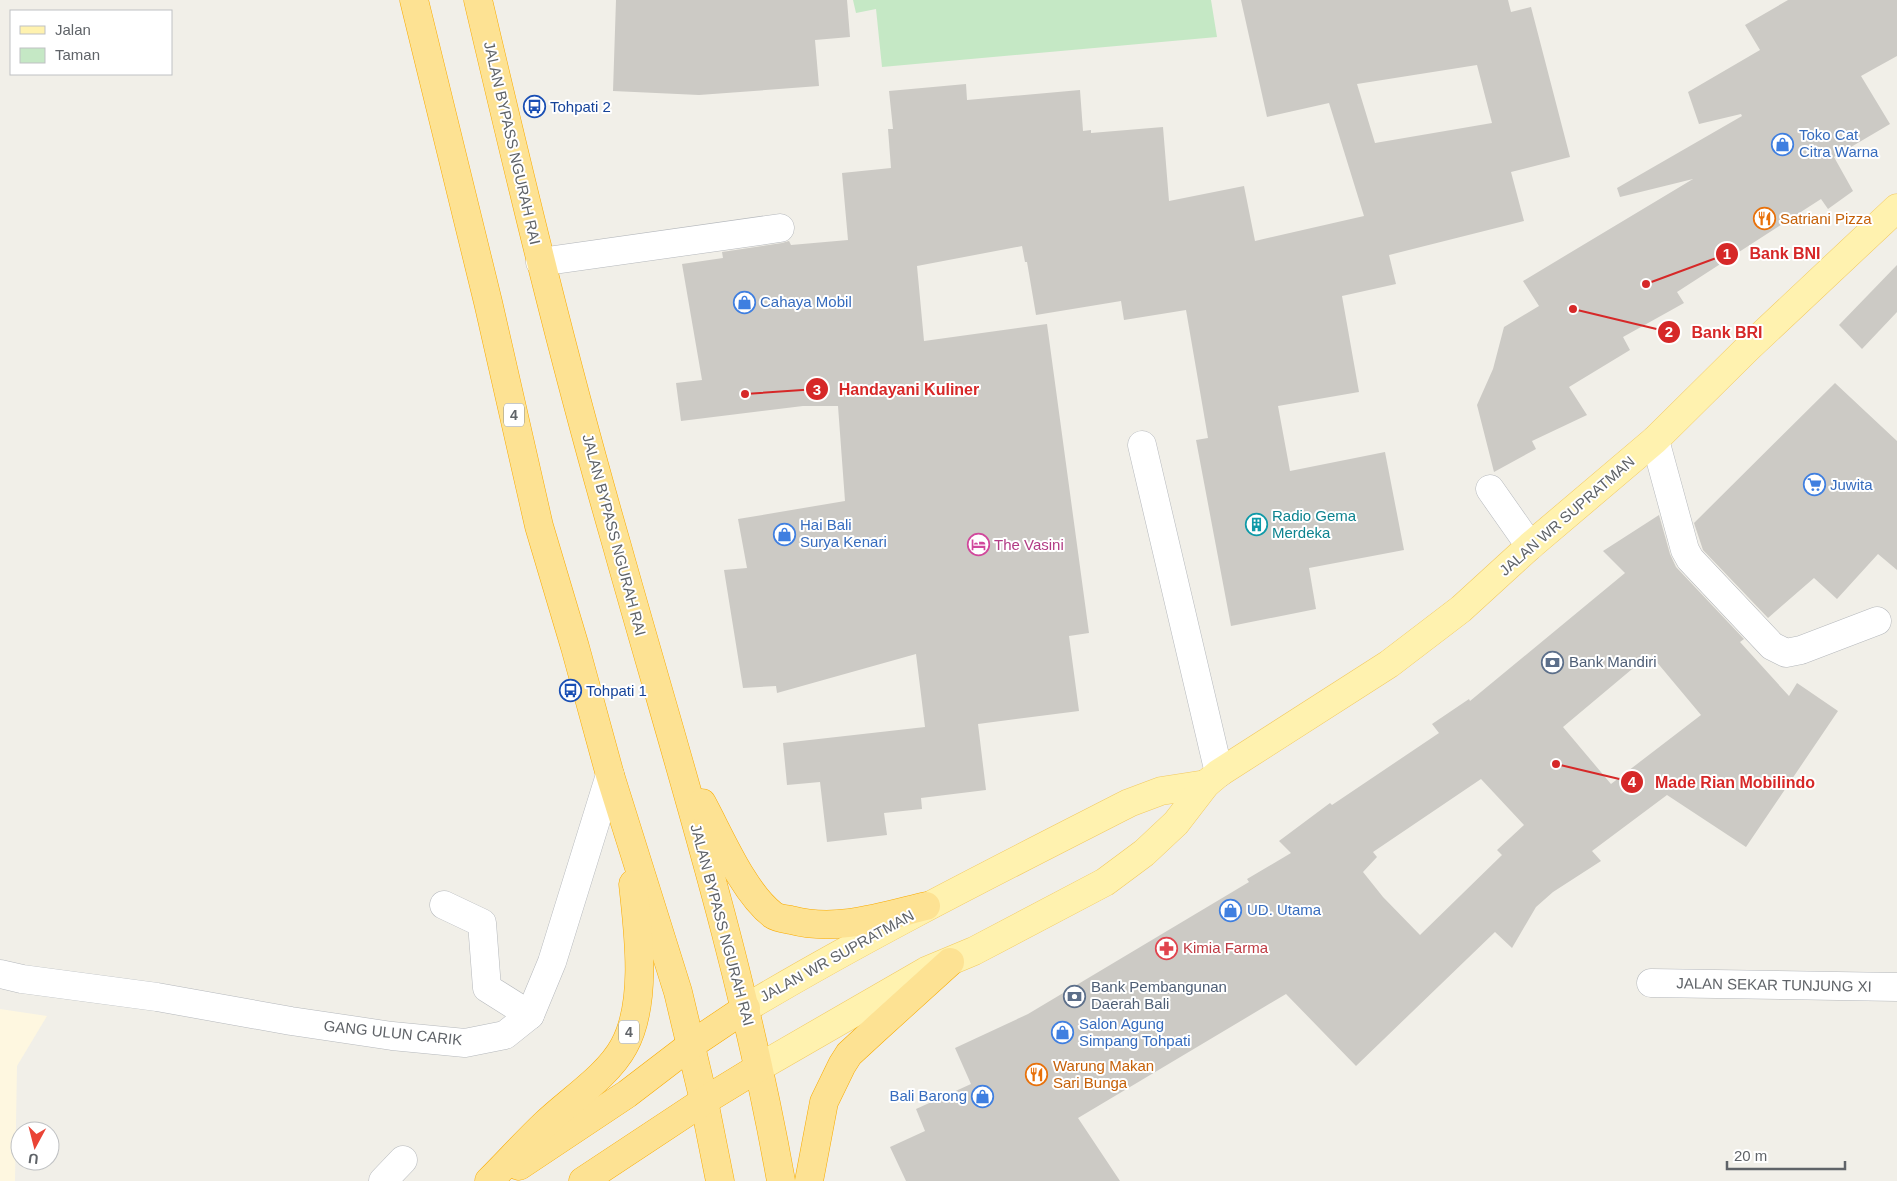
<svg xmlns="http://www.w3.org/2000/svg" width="1897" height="1181" font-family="Helvetica,sans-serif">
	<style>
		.commercial { fill: #fef7e0 }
		.green { fill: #c5e8c5 }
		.building { fill: #cccac5; fill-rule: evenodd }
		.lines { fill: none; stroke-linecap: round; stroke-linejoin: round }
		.minor-casing { stroke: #b5b8bc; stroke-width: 29 }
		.major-casing { stroke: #f2c960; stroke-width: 29 }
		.highway-casing { stroke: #f9ab00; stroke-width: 29 }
		.minor { stroke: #fff; stroke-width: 28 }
		.major { stroke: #fff2af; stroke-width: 28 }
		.highway { stroke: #fde293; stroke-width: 28 }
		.labels { text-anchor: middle; stroke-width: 4; stroke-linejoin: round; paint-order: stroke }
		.shield { fill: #fff; stroke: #8f9295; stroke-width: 1 }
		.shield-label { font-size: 14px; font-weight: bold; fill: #5f6368 }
		.transit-label { font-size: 15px; fill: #164399; stroke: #fff; text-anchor: start }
		.shop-label { font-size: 15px; fill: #366cbe; stroke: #fff; text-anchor: start }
		.street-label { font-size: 15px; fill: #5f6368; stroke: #fff }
		.food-label { font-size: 15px; fill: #c56008; stroke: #fff; text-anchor: start }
		.culture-label { font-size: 15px; fill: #0d838f; stroke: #fff; text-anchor: start }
		.hotel-label { font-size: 15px; fill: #b23c85; stroke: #fff; text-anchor: start }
		.service-label { font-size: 15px; fill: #4e5e75; stroke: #fff; text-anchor: start }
		.health-label { font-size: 15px; fill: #be3a42; stroke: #fff; text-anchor: start }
		.leader { fill: none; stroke: #d62828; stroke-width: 2 }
		.callout-dot { fill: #d62828; stroke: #fff; stroke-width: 2 }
		.mark-label { font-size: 15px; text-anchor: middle; font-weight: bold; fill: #fff }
		.callout-label { font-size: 16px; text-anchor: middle; font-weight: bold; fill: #d62828; stroke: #fff; stroke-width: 4; stroke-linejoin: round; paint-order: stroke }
	</style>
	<rect width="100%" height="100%" fill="#f1efe8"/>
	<!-- commercial -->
	<polygon class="commercial" points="0,1009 47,1016 17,1066 15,1181 0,1181"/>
	<!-- green -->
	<polygon class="green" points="853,0 1211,0 1217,37 882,67 876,9 856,13"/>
	<!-- building -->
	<g class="building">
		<polygon points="616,0 847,0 850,37 815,40 819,86 699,95 613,91"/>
		<path d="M1241,0H1508L1511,12L1531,7L1570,157L1511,172L1524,221L1389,255L1396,284L1342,296L1359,392L1278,406L1290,471L1385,452L1404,550L1309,568L1316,609L1231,626L1196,440L1208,438L1186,310L1124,320L1121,301L1036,315L1027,262H1025L1022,246L917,266L924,341L1047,324L1089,633L1069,636L1079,711L978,724L986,790L921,798L922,809L884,813L887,835L827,842L820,782L787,785L783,743L925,727L916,654L777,693L776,686L743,688L724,570L747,568L738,519L845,501L838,406H803L681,421L676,383L702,380L682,264L723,258L722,252L782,243L789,241L791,245L848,240L842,173L891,168L888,129H893L889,91L966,84L967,100L1080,90L1083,131L1091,130V133L1163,127L1169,201L1244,186L1255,241L1364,216L1329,103L1267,117ZM1477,65L1492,123L1375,143L1357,84Z"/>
		<polygon points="1788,0 1897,0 1897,56 1861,76 1890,124 1834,157 1853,191 1828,209 1821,199 1677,292 1684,303 1623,337 1630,350 1569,387 1587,415 1532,441 1536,449 1494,472 1477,405 1493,369 1504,327 1539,306 1523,281 1693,179 1620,197 1617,188 1742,116 1741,114 1699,124 1688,92 1760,50 1745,25"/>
		<polygon points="1897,265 1897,312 1862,349 1839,325"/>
		<polygon points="1835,383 1897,441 1897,570 1878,554 1837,599 1814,578 1768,618 1703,550 1694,523"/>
		<path d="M1659,515L1670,554L1676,567L1744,639L1740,642L1789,696L1797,683L1838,711L1746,847L1667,795L1592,851L1601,861L1553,892L1536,907L1512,948L1495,932L1356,1066L1286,994L1078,1118L1120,1181H906L890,1147L925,1131L916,1109L971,1084L955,1048L1028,1014L1249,882L1247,879L1291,853L1279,841L1330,803L1332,805L1439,733L1432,724L1469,699L1470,701L1625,573L1603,551ZM1650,654L1701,715L1611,784L1563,727ZM1481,779L1524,825L1497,850L1502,855L1420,935L1383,897L1363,872L1377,857L1373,852Z"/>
	</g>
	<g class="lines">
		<defs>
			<g id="minor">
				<polyline points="540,262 780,228"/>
				<polyline points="1655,440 1685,550 1690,559 1772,646 1786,653 1801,650 1877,621"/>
				<polyline points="1142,445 1219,773"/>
				<polyline points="1490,489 1530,546"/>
				<polyline points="444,905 482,923 487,988 530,1015"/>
				<polyline points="0,974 22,979 157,997 291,1021 392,1036 465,1043 505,1035 530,1015 552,962 610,775"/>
				<polyline points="1651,983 1897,987"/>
				<polyline points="383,1181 403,1160"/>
			</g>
			<g id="major">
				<path d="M746,1008C870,934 1000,869 1129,803L1161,791L1206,784"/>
				<polyline points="758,1068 926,971 974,951 1105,882 1144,853 1176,823 1206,784 1219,773 1389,664 1461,609 1530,546 1655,440 1748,348 1897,208"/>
			</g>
			<g id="highway">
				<polyline points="414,0 488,302 539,526 575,647 610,775 678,992 704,1101 720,1181"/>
				<path d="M478,0C521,183 565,366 617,546C676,757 743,966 781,1181"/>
				<path d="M702,803C720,836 743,892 773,915C777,918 785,919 791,920C836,932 881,917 926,906"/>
				<polyline points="519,1166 627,1094 691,1045 746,1008"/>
				<path d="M489,1181C508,1162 526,1142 545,1124C570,1100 608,1076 624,1046C648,1002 638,931 633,884"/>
				<polyline points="583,1181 704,1101 758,1068"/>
				<polyline points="809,1181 824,1102 842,1065 849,1054 875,1030 950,962"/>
			</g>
		</defs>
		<!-- minor casing -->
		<use href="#minor" class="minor-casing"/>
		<!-- major casing -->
		<use href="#major" class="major-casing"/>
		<!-- highway casing -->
		<use href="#highway" class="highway-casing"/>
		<!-- minor -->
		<use href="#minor" class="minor"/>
		<!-- major -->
		<use href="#major" class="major"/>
		<!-- highway -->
		<use href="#highway" class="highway"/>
	</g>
	<!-- icons -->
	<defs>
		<symbol id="bus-ring" viewBox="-11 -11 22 22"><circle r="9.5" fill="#fff" stroke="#1a4fb4" stroke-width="1.5"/><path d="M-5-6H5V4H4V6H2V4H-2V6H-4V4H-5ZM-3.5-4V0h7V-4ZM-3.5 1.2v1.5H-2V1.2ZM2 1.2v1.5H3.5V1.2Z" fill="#1a4fb4"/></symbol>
		<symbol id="shop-ring" viewBox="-11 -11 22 22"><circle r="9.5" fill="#fff" stroke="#3f7fe0" stroke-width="1.5"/><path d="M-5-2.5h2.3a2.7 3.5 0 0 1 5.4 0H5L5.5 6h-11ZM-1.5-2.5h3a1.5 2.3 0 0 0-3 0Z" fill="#3f7fe0"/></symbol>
		<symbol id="restaurant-ring" viewBox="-11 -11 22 22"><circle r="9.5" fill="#fff" stroke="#e8710a" stroke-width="1.5"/><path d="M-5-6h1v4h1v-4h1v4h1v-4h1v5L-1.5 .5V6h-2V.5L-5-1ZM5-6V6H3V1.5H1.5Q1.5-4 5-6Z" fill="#e8710a"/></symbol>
		<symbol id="supermarket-ring" viewBox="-11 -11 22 22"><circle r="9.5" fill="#fff" stroke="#3f7fe0" stroke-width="1.5"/><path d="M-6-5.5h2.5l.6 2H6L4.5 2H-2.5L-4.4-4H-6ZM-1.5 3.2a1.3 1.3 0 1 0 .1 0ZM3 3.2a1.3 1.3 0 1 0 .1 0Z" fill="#3f7fe0"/></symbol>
		<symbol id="building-ring" viewBox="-11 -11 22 22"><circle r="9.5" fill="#fff" stroke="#0f9aa8" stroke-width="1.5"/><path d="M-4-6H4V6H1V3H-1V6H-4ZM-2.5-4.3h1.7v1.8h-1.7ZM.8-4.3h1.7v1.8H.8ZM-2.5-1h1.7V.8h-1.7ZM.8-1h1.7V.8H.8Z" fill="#0f9aa8"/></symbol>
		<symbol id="hotel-ring" viewBox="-11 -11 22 22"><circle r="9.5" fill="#fff" stroke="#d1479c" stroke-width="1.5"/><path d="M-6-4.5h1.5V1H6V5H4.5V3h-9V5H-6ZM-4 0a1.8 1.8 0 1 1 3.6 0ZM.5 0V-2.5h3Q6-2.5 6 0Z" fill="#d1479c"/></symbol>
		<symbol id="bank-ring" viewBox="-11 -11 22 22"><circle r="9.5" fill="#fff" stroke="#5c6f8a" stroke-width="1.5"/><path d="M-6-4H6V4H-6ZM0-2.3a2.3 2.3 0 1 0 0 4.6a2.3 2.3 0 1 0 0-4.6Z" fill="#5c6f8a"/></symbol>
		<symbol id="pharmacy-ring" viewBox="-11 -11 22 22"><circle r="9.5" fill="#fff" stroke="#e0444e" stroke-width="1.5"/><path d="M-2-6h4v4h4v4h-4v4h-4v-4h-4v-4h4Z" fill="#e0444e"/></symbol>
	</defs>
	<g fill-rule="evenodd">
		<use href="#bus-ring" x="522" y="94" width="25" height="25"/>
		<use href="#shop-ring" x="1770" y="132" width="25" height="25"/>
		<use href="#restaurant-ring" x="1752" y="206" width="25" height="25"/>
		<use href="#shop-ring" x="732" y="290" width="25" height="25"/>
		<use href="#supermarket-ring" x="1802" y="472" width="25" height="25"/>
		<use href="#building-ring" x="1244" y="512" width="25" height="25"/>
		<use href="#shop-ring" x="772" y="522" width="25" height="25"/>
		<use href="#hotel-ring" x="966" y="532" width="25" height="25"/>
		<use href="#bank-ring" x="1540" y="650" width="25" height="25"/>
		<use href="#bus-ring" x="558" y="678" width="25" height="25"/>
		<use href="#shop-ring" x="1218" y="898" width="25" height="25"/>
		<use href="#pharmacy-ring" x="1154" y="936" width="25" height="25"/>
		<use href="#bank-ring" x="1062" y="984" width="25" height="25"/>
		<use href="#shop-ring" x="1050" y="1020" width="25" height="25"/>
		<use href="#restaurant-ring" x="1024" y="1062" width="25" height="25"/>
		<use href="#shop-ring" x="970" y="1084" width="25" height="25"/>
	</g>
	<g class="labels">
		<!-- shield labels -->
		<g class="shield">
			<rect x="504" y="403.5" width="20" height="23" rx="4"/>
			<rect x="619" y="1020.5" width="20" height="23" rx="4"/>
		</g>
		<g class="shield-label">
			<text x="514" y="420">4</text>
			<text x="629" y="1037">4</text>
		</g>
		<!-- transit labels -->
		<g class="transit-label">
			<text x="550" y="112">Tohpati 2</text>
			<text x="586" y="696">Tohpati 1</text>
		</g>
		<!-- shop labels -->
		<g class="shop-label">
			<text x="1799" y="140">Toko Cat<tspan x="1799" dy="17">Citra Warna</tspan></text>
			<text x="760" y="307">Cahaya Mobil</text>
			<text x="1830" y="490">Juwita</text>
			<text x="800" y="530">Hai Bali<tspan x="800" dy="17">Surya Kenari</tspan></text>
			<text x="1247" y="915">UD. Utama</text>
			<text x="1079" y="1029">Salon Agung<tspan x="1079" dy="17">Simpang Tohpati</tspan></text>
			<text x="967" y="1101" text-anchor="end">Bali Barong</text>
		</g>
		<!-- street labels -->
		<g class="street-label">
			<text transform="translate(512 143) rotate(77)" y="5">JALAN BYPASS NGURAH RAI</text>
			<text transform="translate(1567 516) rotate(-41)" y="5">JALAN WR SUPRATMAN</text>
			<text transform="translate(614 535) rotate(75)" y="5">JALAN BYPASS NGURAH RAI</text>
			<text transform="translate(722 925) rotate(75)" y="5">JALAN BYPASS NGURAH RAI</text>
			<text transform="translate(837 956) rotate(-29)" y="5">JALAN WR SUPRATMAN</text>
			<text transform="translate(1774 985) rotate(1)" y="5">JALAN SEKAR TUNJUNG XI</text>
			<text transform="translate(393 1033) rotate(6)" y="5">GANG ULUN CARIK</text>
		</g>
		<!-- food labels -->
		<g class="food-label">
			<text x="1780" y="224">Satriani Pizza</text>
			<text x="1053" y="1071">Warung Makan<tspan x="1053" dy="17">Sari Bunga</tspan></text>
		</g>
		<!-- culture labels -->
		<g class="culture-label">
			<text x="1272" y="521">Radio Gema<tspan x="1272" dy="17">Merdeka</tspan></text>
		</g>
		<!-- hotel labels -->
		<g class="hotel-label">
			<text x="994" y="550">The Vasini</text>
		</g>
		<!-- service labels -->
		<g class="service-label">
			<text x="1569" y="667">Bank Mandiri</text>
			<text x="1091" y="992">Bank Pembangunan<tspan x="1091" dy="17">Daerah Bali</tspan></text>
		</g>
		<!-- health labels -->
		<g class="health-label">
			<text x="1183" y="953">Kimia Farma</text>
		</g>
	</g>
	<!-- callouts -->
	<path class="leader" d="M1646 284L1727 254M1573 309L1669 332M745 394L817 389M1556 764L1632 782"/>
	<g class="callout-dot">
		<circle cx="1646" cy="284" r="5"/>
		<circle cx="1573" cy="309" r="5"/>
		<circle cx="745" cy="394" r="5"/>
		<circle cx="1556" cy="764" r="5"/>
		<circle cx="1727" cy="254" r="12"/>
		<circle cx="1669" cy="332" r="12"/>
		<circle cx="817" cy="389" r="12"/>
		<circle cx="1632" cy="782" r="12"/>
	</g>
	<g class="mark-label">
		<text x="1727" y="259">1</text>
		<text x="1669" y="337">2</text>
		<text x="817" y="395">3</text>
		<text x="1632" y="787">4</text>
	</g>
	<g class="callout-label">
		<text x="1785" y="259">Bank BNI</text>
		<text x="1727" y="338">Bank BRI</text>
		<text x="909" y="395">Handayani Kuliner</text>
		<text x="1735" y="788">Made Rian Mobilindo</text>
	</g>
	<!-- legend -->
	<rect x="10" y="10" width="162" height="65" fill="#ffffff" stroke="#bfc1c3"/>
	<rect x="20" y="26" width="25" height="8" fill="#fff2af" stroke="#bfc1c3"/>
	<text x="55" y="35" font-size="15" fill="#5f6368">Jalan</text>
	<rect x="20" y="48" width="25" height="15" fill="#c5e8c5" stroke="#bfc1c3"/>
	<text x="55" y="60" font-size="15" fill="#5f6368">Taman</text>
	<!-- north arrow -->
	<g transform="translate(35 1146) rotate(187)"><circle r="24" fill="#ffffff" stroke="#bfc1c3"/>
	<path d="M0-4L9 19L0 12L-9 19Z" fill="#ea4335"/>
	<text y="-8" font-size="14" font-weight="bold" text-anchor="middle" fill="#5f6368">U</text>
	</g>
	<!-- scale -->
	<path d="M1727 1161v8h118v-8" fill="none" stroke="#5f6368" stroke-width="2.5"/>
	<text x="1734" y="1161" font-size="15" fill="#5f6368" stroke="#ffffff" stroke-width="4" paint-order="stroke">20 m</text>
</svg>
